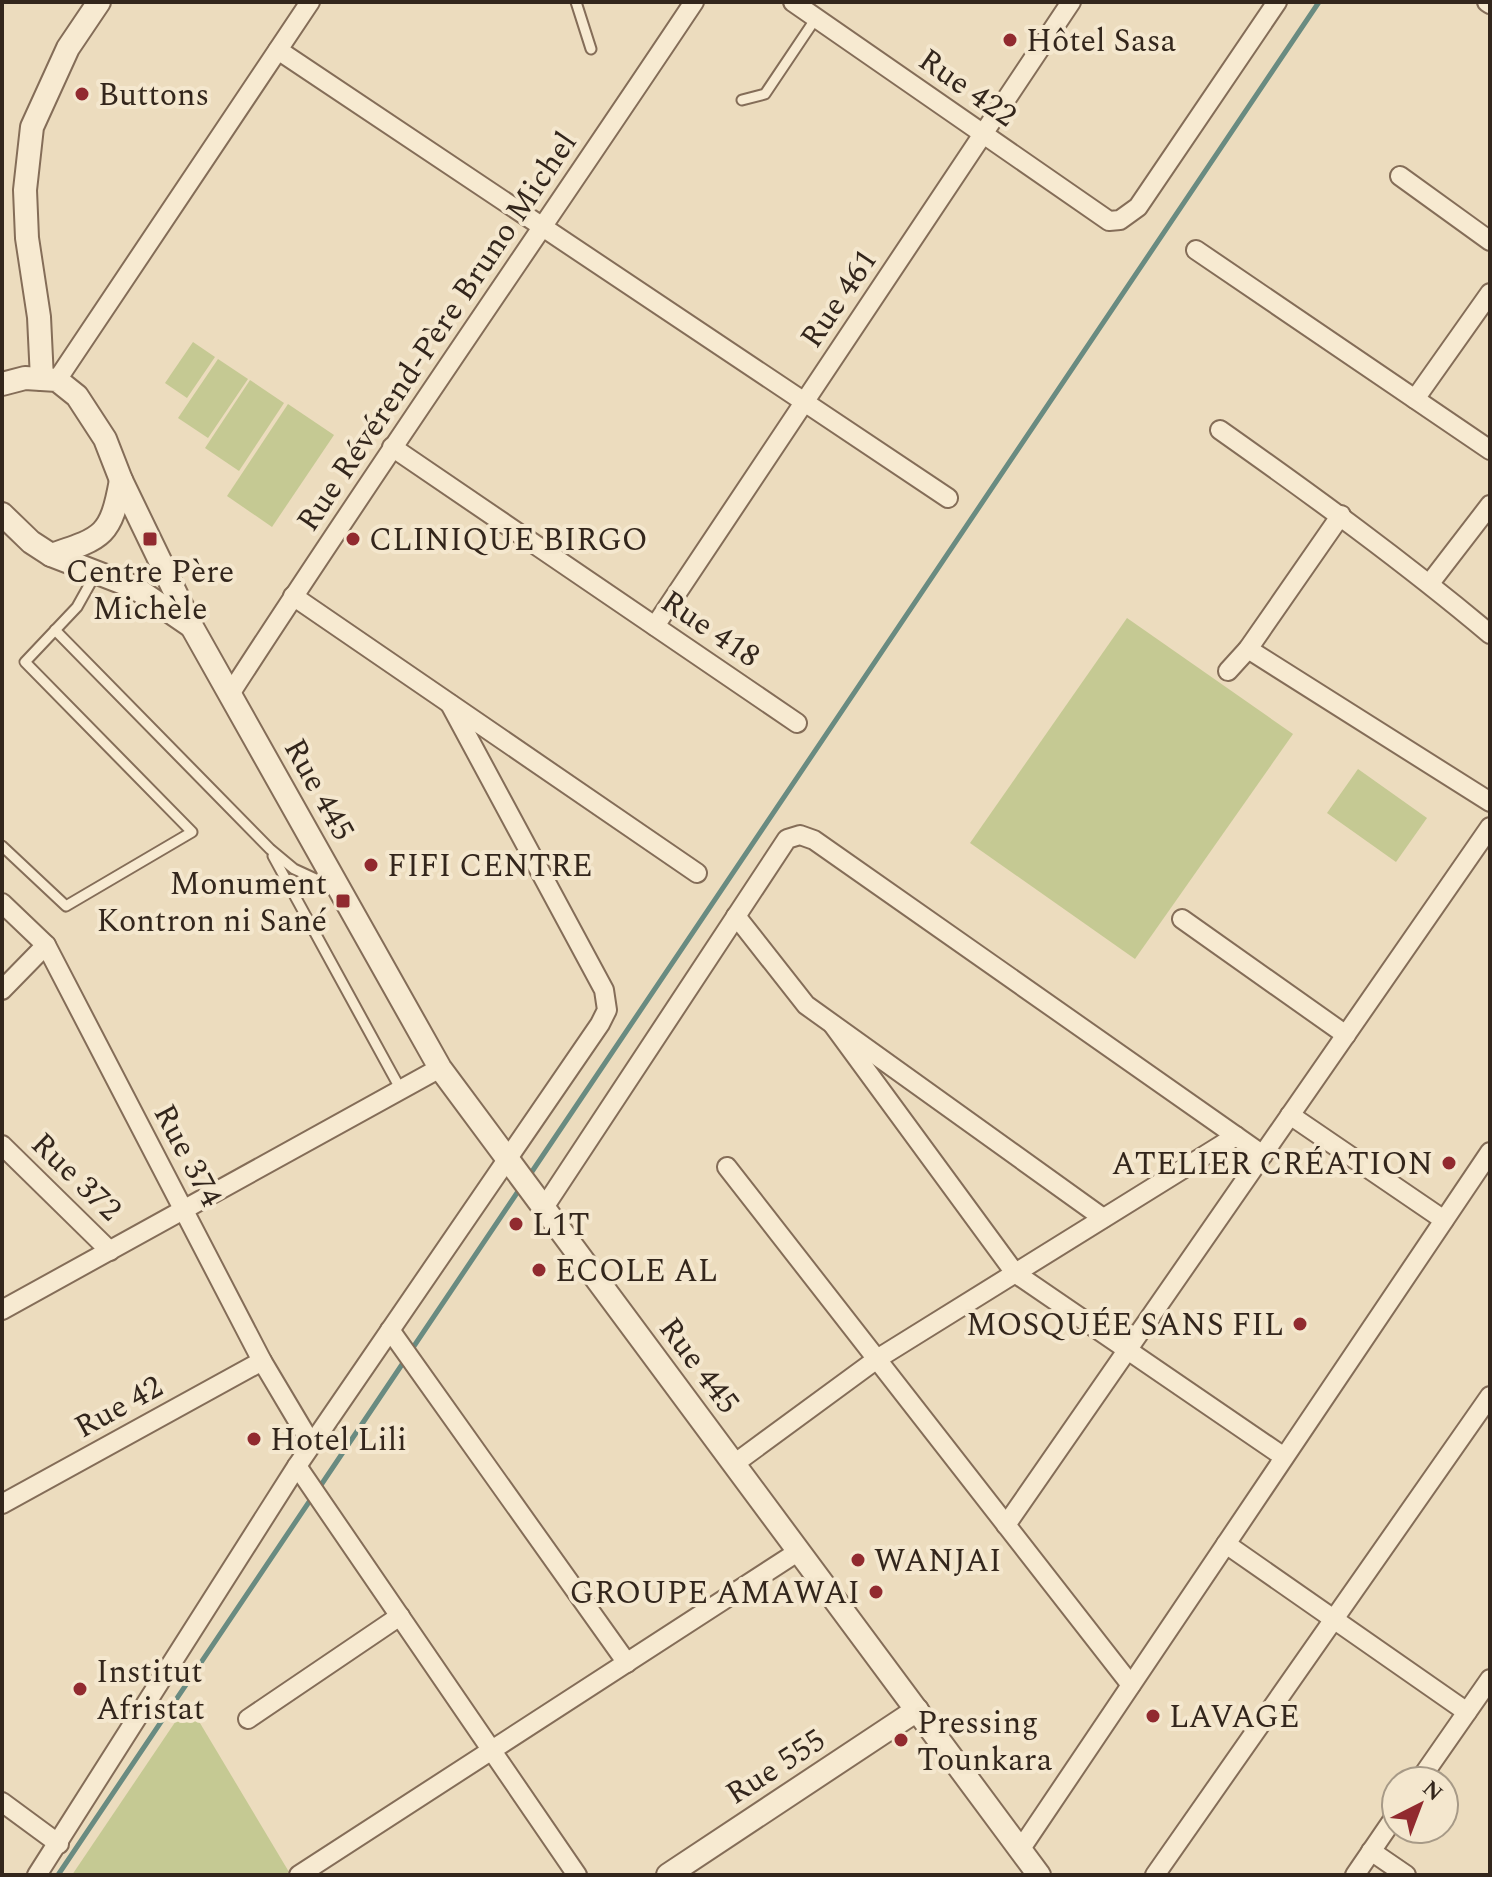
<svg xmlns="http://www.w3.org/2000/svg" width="1492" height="1877" font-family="Spectral,serif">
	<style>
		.green { fill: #c5c993 }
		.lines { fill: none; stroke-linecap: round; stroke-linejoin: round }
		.stream { stroke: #698b81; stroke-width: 5 }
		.service-casing { stroke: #846d58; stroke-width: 13 }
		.minor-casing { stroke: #846d58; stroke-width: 22 }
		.tertiary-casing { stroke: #846d58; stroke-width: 26 }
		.service { stroke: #f7ead1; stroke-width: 9 }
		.minor { stroke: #f7ead1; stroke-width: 18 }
		.tertiary { stroke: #f7ead1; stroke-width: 22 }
		.poi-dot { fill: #912a2f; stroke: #f4e7ce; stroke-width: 3 }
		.labels { text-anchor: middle; stroke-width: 8; stroke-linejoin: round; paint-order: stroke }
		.poi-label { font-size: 32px; fill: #33261c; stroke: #f4e7ce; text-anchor: start }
		.street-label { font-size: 32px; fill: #33261c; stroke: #f4e7ce }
	</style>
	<rect width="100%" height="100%" fill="#ecdcbe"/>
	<!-- green -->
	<g class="green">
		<polygon points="193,342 215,357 187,398 165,383"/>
		<polygon points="218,359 248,379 208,438 178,418"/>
		<polygon points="250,380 284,403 239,471 205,448"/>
		<polygon points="288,404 334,435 272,527 227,496"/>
		<polygon points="1127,618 1293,734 1135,959 970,843"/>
		<polygon points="1358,769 1427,818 1396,862 1327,813"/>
		<polygon points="188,1703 289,1872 284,1875 72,1875"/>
	</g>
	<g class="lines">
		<!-- stream -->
		<g class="stream">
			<polyline points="529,1176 1319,2"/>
			<polyline points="410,1352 521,1187"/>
			<polyline points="319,1488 405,1360"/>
			<polyline points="58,1875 313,1496"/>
		</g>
		<defs>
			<g id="service">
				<polyline points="576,2 591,49"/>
				<polyline points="742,100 765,94 816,18"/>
				<polyline points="55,630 270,849 294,869 333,887"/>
				<polyline points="2,846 66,906 192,832 25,662 77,607 96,573"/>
				<polyline points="273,856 401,1090"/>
			</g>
			<g id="minor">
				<polyline points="793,2 1109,221 1120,220 1138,207 1277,2"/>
				<polyline points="1487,2 1490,4"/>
				<polyline points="278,50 948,498"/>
				<polyline points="1400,176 1490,241"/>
				<polyline points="1196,250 1490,450"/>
				<polyline points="57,380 310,2"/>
				<polyline points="1415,399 1490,293"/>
				<path d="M1220,430C1312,495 1403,561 1490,634"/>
				<polyline points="392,447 797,723"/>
				<polyline points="1430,583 1490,505"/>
				<polyline points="293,596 697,873"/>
				<polyline points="655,626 1071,2"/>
				<polyline points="1248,649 1490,802"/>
				<polyline points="1228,671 1248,649 1341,515"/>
				<path d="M230,694C381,460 540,233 694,2"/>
				<polyline points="2,903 46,945 262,1361 312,1445"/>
				<polyline points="736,916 806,1005 1103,1218"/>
				<polyline points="1182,919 1346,1035"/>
				<polyline points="2,990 46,945"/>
				<polyline points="833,1025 1015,1273 1284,1457"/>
				<polyline points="1290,1115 1444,1220"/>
				<polyline points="2,1145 110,1251"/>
				<polyline points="727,1167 1131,1685"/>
				<polyline points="543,1209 787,839 800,835 814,840 1263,1155"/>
				<polyline points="2,1310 440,1068"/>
				<polyline points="390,1330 627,1663"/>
				<polyline points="734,1464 877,1359 1236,1136"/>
				<polyline points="297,1466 577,1875"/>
				<polyline points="2,1504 262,1361"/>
				<polyline points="1006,1525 1490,827"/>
				<polyline points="1226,1544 1467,1712"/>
				<polyline points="248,1719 400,1616"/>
				<polyline points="1419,1781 1490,1679"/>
				<polyline points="2,1802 59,1844"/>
				<polyline points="1020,1850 1490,1152"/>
				<polyline points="1371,1851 1406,1875"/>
				<polyline points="37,1875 297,1466 600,1024 607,1010 604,990 450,704"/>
				<polyline points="299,1875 799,1551"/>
				<polyline points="1155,1875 1490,1396"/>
				<polyline points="1355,1875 1396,1815"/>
			</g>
			<g id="tertiary">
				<polyline points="42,379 39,317 27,238 25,190 32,127 68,48 99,2"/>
				<polyline points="2,384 25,378 57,380 77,396 105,439 121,480 192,627 440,1068 1039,1875"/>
				<polyline points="2,514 31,542 51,555 134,587 191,626"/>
				<path d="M51,555C103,538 111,536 121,480"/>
				<polyline points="668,1875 917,1710"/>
			</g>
		</defs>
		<!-- service casing -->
		<use href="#service" class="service-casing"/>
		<!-- minor casing -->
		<use href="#minor" class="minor-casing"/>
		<!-- tertiary casing -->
		<use href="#tertiary" class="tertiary-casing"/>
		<!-- service -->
		<use href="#service" class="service"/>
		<!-- minor -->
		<use href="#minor" class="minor"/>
		<!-- tertiary -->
		<use href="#tertiary" class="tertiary"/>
	</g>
	<!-- markers -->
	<g class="poi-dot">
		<circle cx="1010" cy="40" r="8"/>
		<circle cx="82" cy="94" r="8"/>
		<rect x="142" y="531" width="16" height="16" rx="4"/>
		<circle cx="353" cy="539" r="8"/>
		<circle cx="371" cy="865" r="8"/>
		<rect x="335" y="893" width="16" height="16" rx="4"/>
		<circle cx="1449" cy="1163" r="8"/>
		<circle cx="516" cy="1224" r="8"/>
		<circle cx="539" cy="1270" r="8"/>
		<circle cx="1300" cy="1324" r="8"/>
		<circle cx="254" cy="1439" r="8"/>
		<circle cx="858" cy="1560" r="8"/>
		<circle cx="876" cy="1592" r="8"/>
		<circle cx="80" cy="1689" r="8"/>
		<circle cx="1153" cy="1716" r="8"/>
		<circle cx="901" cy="1740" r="8"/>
	</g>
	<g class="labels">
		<!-- poi labels -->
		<g class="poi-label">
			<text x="1026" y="51">Hôtel Sasa</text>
			<text x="98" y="105">Buttons</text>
			<text x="369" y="550">CLINIQUE BIRGO</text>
			<text x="150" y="582" text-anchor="middle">Centre Père<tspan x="150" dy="37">Michèle</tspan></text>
			<text x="387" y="876">FIFI CENTRE</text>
			<text x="327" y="894" text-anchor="end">Monument<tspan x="327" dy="37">Kontron ni Sané</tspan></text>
			<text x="1433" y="1174" text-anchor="end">ATELIER CRÉATION</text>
			<text x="532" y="1235">L1T</text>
			<text x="555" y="1281">ECOLE AL</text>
			<text x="1284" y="1335" text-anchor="end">MOSQUÉE SANS FIL</text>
			<text x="270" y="1450">Hotel Lili</text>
			<text x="874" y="1571">WANJAI</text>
			<text x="860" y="1603" text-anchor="end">GROUPE AMAWAI</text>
			<text x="96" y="1682">Institut<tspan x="96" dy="37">Afristat</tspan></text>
			<text x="1169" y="1727">LAVAGE</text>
			<text x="917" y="1733">Pressing<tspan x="917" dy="37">Tounkara</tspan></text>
		</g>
		<!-- street labels -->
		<g class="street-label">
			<text transform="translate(968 87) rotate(35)" y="11">Rue 422</text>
			<text transform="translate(838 298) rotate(-56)" y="11">Rue 461</text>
			<text transform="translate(436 331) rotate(-56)" y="11">Rue Révérend-Père Bruno Michel</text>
			<text transform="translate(711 628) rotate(34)" y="11">Rue 418</text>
			<text transform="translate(320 789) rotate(61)" y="11">Rue 445</text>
			<text transform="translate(189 1155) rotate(62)" y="11">Rue 374</text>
			<text transform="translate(77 1176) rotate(44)" y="11">Rue 372</text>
			<text transform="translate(700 1365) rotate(53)" y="11">Rue 445</text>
			<text transform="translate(118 1406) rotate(-29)" y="11">Rue 42</text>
			<text transform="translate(775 1766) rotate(-33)" y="11">Rue 555</text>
		</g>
	</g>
	<!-- border -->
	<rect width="1492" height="1877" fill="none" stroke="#33261c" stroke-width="8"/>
	<!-- north arrow -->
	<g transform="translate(1420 1805) rotate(42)"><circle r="38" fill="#f4e7ce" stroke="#a79a87" stroke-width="2"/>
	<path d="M0-6L14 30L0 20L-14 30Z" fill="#912a2f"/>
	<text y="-12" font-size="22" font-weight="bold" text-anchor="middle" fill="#33261c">N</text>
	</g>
</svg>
